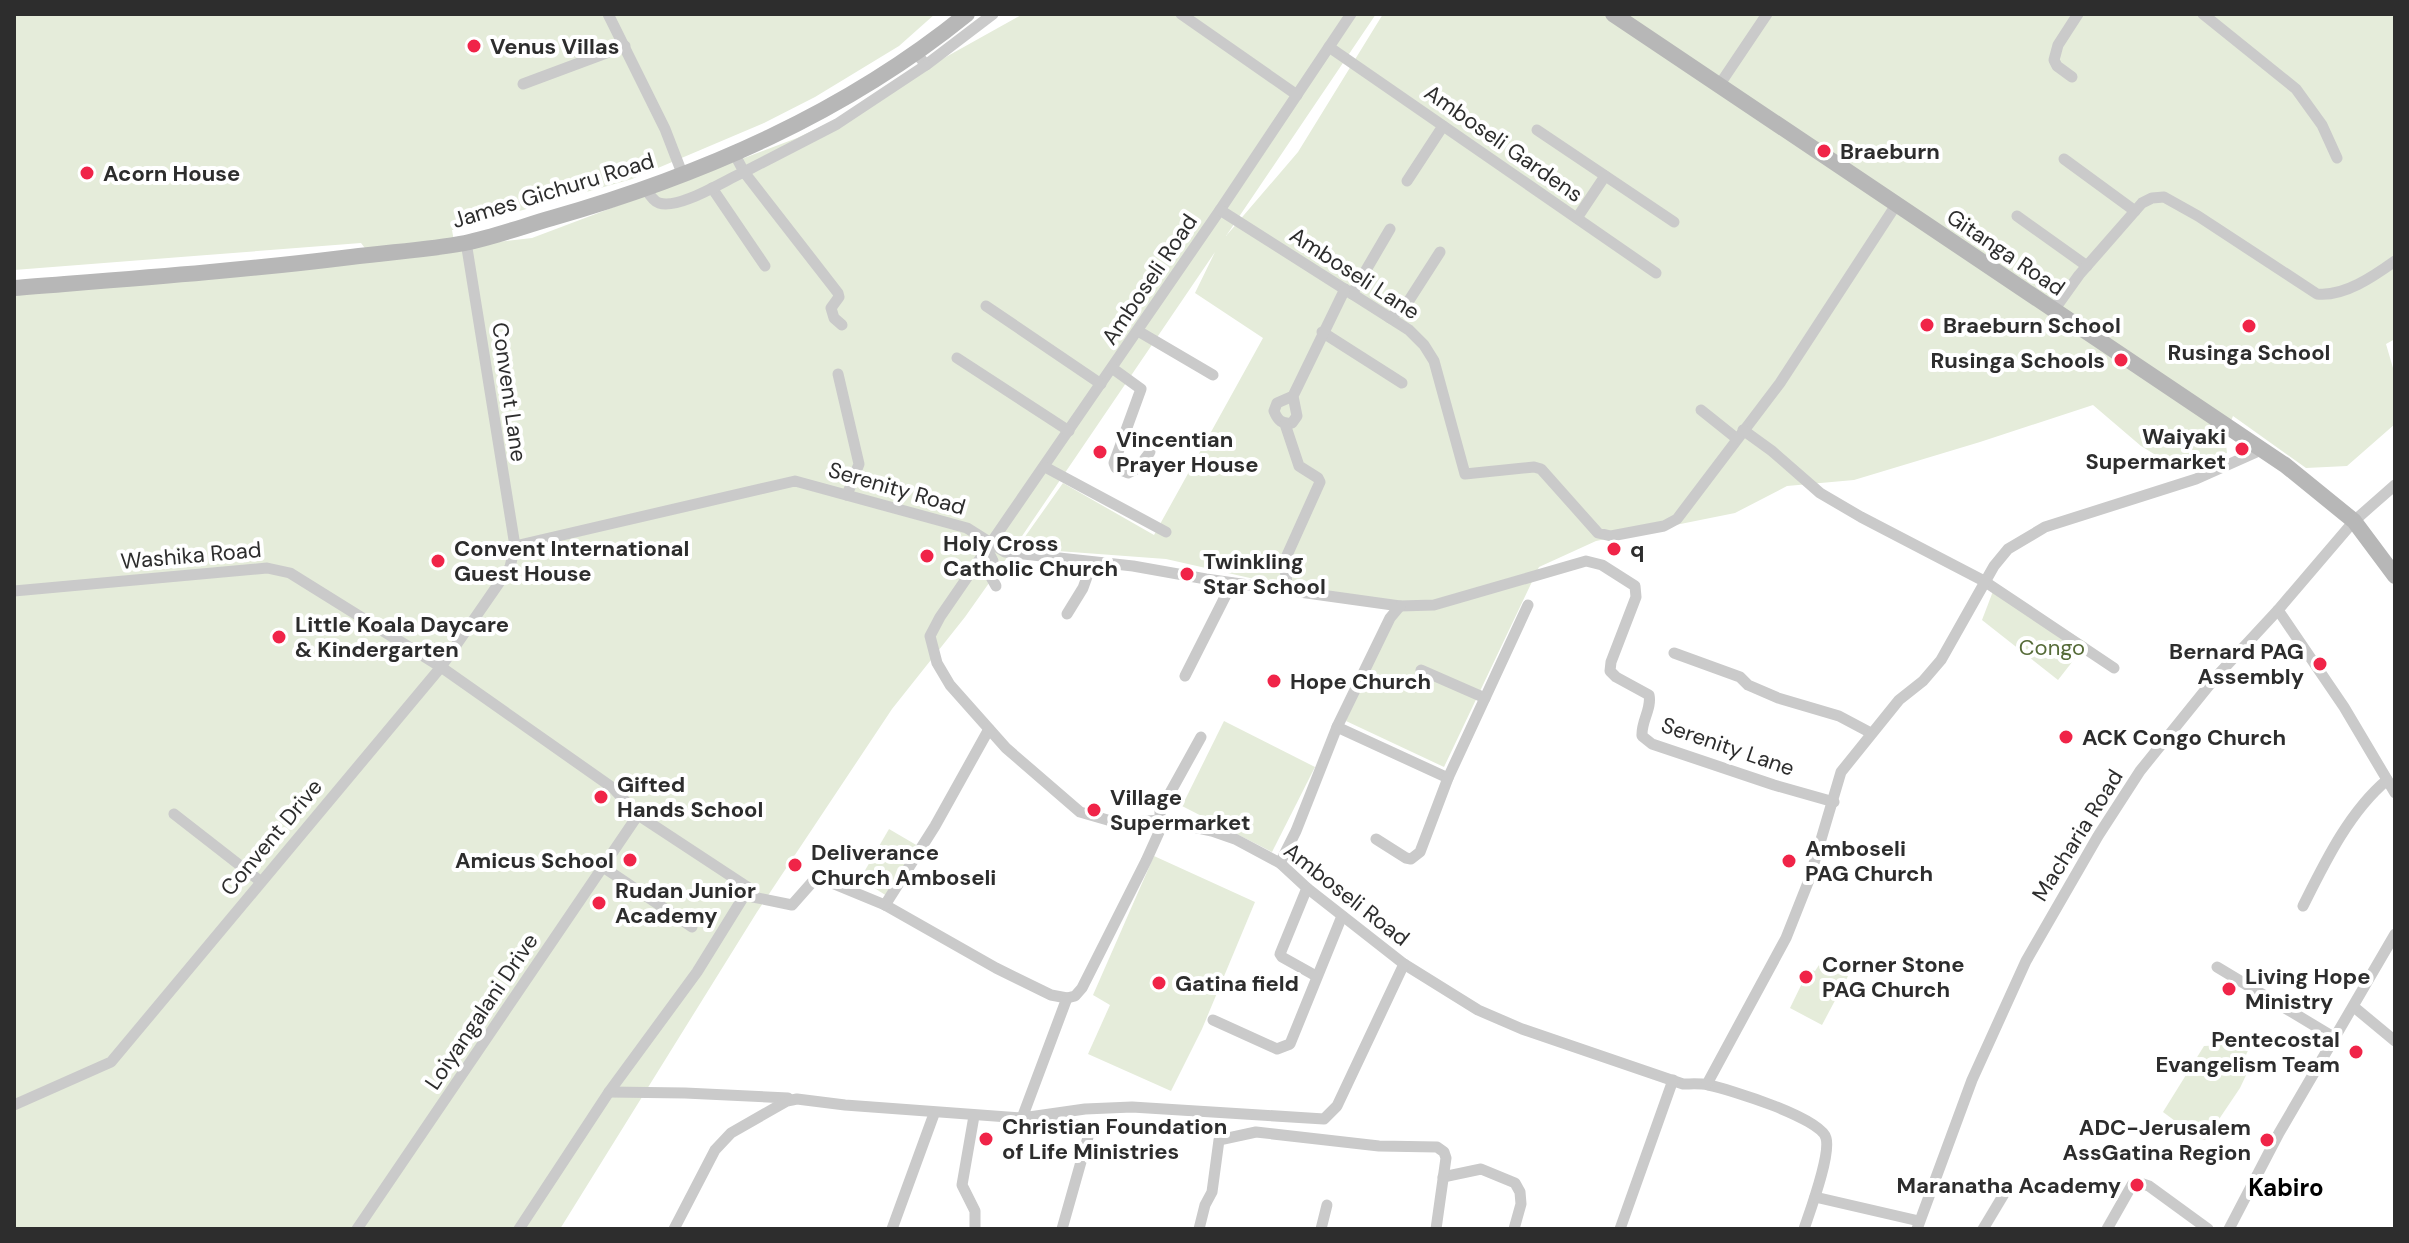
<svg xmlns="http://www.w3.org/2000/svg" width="2409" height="1243" font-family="'DM Sans',sans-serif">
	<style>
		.green { fill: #e5ecda }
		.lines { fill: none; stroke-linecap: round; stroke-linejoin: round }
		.street { stroke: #cacaca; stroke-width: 11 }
		.secondary { stroke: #b7b7b7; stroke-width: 16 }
		.poi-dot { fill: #f02448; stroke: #fff; stroke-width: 3 }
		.labels { text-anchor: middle; stroke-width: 8; stroke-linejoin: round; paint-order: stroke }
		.poi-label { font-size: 22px; font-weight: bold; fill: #2d2d2d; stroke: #fff; text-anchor: start }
		.street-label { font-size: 22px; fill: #2d2d2d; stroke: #fff }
		.park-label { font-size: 22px; fill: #566b38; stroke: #fff }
		.neighbourhood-label { font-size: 24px; font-weight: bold; fill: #000; stroke: #fff }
	</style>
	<rect width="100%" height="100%" fill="#fff"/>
	<!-- green -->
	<g class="green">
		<polygon points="14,14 935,14 899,46 815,97 764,123 632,179 452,230 455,247 532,238 797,138 878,99 919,72 1023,14 1376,14 1226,236 1298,152 1383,14 2395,14 2395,339 2386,344 2395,375 2395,424 2347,466 2306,468 2233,416 2225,436 2227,453 2180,470 2141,446 2093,405 1980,442 1854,480 1787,486 1735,513 1596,541 1539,567 1444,767 1346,721 1391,610 1166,559 1017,548 1063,483 1154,535 1263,338 1195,293 1215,252 1018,542 965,617 892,709 757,912 560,1229 14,1229 14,287 371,256 361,243 14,270"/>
		<polygon points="1995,586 2087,643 2058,680 1982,620"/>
		<polygon points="1224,721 1315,767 1272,852 1182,806"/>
		<polygon points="889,829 918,846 887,896 860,879"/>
		<polygon points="1154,856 1255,902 1202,1029 1171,1091 1088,1054 1110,1005 1093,995"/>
		<polygon points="1819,965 1848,976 1822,1025 1790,1008 1809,969 1815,971"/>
		<polygon points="2244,1044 2250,1046 2241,1066 2248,1071 2240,1088 2205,1140 2198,1138 2163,1112 2204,1046"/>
	</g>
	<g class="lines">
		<!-- street -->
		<g class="street">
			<polyline points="608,14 665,129 682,173"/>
			<polyline points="1181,14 1297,95"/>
			<path d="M1351,14L1220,210L940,617L930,636L937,663L950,685L1006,748L1080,812L1118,823L1160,820L1212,831L1235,839L1280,863L1307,888L1404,964L1478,1010L1522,1029L1683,1084C1691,1084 1700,1083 1708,1085C1729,1089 1821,1118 1826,1138C1831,1155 1810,1211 1804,1229"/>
			<polyline points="2203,14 2296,89 2322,125 2337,158"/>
			<polyline points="1329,47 1656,273"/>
			<polyline points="916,53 926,65 993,14"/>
			<polyline points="2072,77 2057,66 2054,60 2058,45 2078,14"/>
			<polyline points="523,84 625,46"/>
			<polyline points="1720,84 1767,14"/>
			<polyline points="1537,130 1674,222"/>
			<polyline points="2064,159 2135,211"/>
			<polyline points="1407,181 1443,126"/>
			<polyline points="712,188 765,266"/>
			<path d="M646,189C649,194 653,201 659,203C679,210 725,180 744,172L735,155"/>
			<polyline points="1220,210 1409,330 1424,345 1434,361 1465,474 1534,467 1541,469 1598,533 1611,536 1664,526 1677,519 1780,383 1896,205"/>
			<polyline points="2017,216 2087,266"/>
			<polyline points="1577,218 1605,176"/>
			<polyline points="1352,294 1390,229"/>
			<polyline points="986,306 1101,384"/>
			<path d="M2054,310L2079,275L2142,203L2152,198L2164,197L2198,216L2317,294C2344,297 2374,276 2395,261"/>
			<polyline points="1390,318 1408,302 1440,252"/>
			<polyline points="842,325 834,318 831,308 839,297 838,293 744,172 837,124 926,65"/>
			<polyline points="1138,331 1213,375"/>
			<polyline points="1322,332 1402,383"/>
			<polyline points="957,358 1069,431"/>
			<polyline points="1112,368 1141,389 1114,463 1116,468 1128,473 1138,468 1150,452"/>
			<polyline points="838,374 859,464 847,495"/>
			<path d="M1293,396L1297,416L1292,423C1282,424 1278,421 1274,411L1277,403L1293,396L1345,289"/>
			<polyline points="1701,410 1736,438"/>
			<polyline points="1285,424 1299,466 1318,478 1320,482 1284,562 1288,590"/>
			<polyline points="1743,430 1772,451 1820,493 1861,517 1984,581 2114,668"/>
			<polyline points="1045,467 1166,532"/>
			<path d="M515,546L795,481L967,528L1005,552L1133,566L1206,579L1400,606L1434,605L1586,561L1602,565L1635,586L1636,597L1611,662L1610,671L1616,677L1649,695C1652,709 1641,721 1642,736L1652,744L1774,785L1834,802"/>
			<polyline points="988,551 993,561 991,577 996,586"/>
			<polyline points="14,591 267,568 290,573 441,667 613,788 638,815 749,888 753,897 792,905 815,879 822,879 885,905 996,968 1051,995 1067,998 1075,996 1082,988 1146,861 1160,830 1160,811 1201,737"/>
			<polyline points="2278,610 2344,707 2395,793"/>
			<polyline points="1067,614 1083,588 1092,563"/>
			<polyline points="1674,653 1740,677 1748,685 1778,698 1839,716 1871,733"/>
			<polyline points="1421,670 1485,698"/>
			<polyline points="1185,676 1232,583"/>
			<polyline points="1337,727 1448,778"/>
			<polyline points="174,814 260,881"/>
			<polyline points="1376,839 1406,858 1411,859 1420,852 1448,778 1528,605"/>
			<polyline points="1280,863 1296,831 1337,727 1390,618 1400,606"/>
			<polyline points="603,867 692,927"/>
			<polyline points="1307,888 1280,954 1282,957 1316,976"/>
			<polyline points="885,905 935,826 989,729"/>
			<path d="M2303,906C2325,862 2349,812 2387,780"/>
			<polyline points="2217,967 2335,1038"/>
			<polyline points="1067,998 1022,1118 1085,1109 1132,1107 1324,1119 1337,1106 1404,964"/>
			<polyline points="2354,1007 2395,1041"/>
			<polyline points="1213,1020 1277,1049 1290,1044 1342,916"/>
			<polyline points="1707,1084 1786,938 1809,880 1841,772 1899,700 1923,681 1941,660 1994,566 2008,549 2045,527 2196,479 2261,450"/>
			<polyline points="609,1092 685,1093 788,1098"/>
			<polyline points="14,1105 111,1062 441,667 510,567 515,546 466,242"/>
			<polyline points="974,1116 962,1185 975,1211 975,1229"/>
			<polyline points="1443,1177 1481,1169 1515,1183 1520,1192 1521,1204 1514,1229"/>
			<polyline points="1815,1197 1919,1221"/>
			<polyline points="357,1229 638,815"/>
			<polyline points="519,1229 609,1092 697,972 749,888"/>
			<polyline points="674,1229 715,1150 731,1133 787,1101 797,1099 845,1105 1022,1118 1084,1126 1088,1129 1088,1137 1062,1229"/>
			<polyline points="892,1229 934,1114"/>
			<polyline points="1199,1229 1205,1205 1212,1192 1219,1140 1256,1132 1379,1146 1437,1147 1444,1152 1446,1158 1436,1229"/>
			<polyline points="1321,1229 1327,1205"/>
			<polyline points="1620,1229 1673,1080"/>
			<polyline points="1917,1229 1972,1080 2026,961 2098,836 2140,771 2215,678 2278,610 2354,521 2395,485"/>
			<polyline points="1983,1229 2004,1194"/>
			<polyline points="2107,1229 2132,1185 2137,1182 2149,1186 2208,1229"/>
			<polyline points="2229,1229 2279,1133 2395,934"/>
		</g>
		<!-- secondary -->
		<g class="secondary">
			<polyline points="1613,14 2285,465 2354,521 2395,576"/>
			<path d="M14,288C126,279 239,271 351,257C389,252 428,250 465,243C494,237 524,226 552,218C702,175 845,113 967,14"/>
		</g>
	</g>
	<!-- markers -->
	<g class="poi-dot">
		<circle cx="474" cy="46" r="8"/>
		<circle cx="1824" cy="151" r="8"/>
		<circle cx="87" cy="173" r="8"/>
		<circle cx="1927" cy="325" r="8"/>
		<circle cx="2249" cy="326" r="8"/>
		<circle cx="2121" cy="360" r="8"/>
		<circle cx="2242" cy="449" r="8"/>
		<circle cx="1100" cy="452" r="8"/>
		<circle cx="1614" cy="549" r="8"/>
		<circle cx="927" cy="556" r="8"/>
		<circle cx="438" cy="561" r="8"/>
		<circle cx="1187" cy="574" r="8"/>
		<circle cx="279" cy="637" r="8"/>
		<circle cx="2320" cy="664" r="8"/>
		<circle cx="1274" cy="681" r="8"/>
		<circle cx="2066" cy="737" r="8"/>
		<circle cx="601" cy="797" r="8"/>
		<circle cx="1094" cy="810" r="8"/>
		<circle cx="630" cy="860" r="8"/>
		<circle cx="1789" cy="861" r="8"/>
		<circle cx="795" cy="865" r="8"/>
		<circle cx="599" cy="903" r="8"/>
		<circle cx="1806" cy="977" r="8"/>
		<circle cx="1159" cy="983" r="8"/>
		<circle cx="2229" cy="989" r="8"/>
		<circle cx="2356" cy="1052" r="8"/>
		<circle cx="986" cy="1139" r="8"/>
		<circle cx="2267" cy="1140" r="8"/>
		<circle cx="2137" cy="1185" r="8"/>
	</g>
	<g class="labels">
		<!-- poi labels -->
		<g class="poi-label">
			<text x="490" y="54">Venus Villas</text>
			<text x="1840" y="159">Braeburn</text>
			<text x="103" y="181">Acorn House</text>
			<text x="1943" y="333">Braeburn School</text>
			<text x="2249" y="360" text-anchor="middle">Rusinga School</text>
			<text x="2105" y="368" text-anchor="end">Rusinga Schools</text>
			<text x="2226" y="444" text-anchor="end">Waiyaki<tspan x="2226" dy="25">Supermarket</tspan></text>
			<text x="1116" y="447">Vincentian<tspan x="1116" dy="25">Prayer House</tspan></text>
			<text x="943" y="551">Holy Cross<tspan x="943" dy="25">Catholic Church</tspan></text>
			<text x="454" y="556">Convent International<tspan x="454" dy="25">Guest House</tspan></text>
			<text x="1630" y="557">q</text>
			<text x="1203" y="569">Twinkling<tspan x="1203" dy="25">Star School</tspan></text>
			<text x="295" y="632">Little Koala Daycare<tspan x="295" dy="25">&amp; Kindergarten</tspan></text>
			<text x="2304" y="659" text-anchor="end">Bernard PAG<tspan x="2304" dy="25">Assembly</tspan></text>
			<text x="1290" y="689">Hope Church</text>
			<text x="2082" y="745">ACK Congo Church</text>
			<text x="617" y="792">Gifted<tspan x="617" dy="25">Hands School</tspan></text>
			<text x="1110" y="805">Village<tspan x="1110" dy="25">Supermarket</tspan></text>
			<text x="1805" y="856">Amboseli<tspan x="1805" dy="25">PAG Church</tspan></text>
			<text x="811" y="860">Deliverance<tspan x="811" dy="25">Church Amboseli</tspan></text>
			<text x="614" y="868" text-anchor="end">Amicus School</text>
			<text x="615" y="898">Rudan Junior<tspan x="615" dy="25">Academy</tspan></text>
			<text x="1822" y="972">Corner Stone<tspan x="1822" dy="25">PAG Church</tspan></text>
			<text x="2245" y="984">Living Hope<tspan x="2245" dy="25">Ministry</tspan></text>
			<text x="1175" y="991">Gatina field</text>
			<text x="2340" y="1047" text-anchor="end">Pentecostal<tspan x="2340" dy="25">Evangelism Team</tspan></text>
			<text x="1002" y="1134">Christian Foundation<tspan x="1002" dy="25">of Life Ministries</tspan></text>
			<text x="2251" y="1135" text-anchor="end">ADC-Jerusalem<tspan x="2251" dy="25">AssGatina Region</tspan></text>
			<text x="2121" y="1193" text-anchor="end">Maranatha Academy</text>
		</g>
		<!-- street labels -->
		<g class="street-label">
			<text transform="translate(1504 143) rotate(35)" y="8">Amboseli Gardens</text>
			<text transform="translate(553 190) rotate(-17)" y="8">James Gichuru Road</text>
			<text transform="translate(2006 252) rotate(34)" y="8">Gitanga Road</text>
			<text transform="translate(1355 273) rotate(33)" y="8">Amboseli Lane</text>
			<text transform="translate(1149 279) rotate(-56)" y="8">Amboseli Road</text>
			<text transform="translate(510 392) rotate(82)" y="8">Convent Lane</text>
			<text transform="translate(897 488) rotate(16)" y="8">Serenity Road</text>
			<text transform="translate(191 555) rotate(-5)" y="8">Washika Road</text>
			<text transform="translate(1728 746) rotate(19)" y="8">Serenity Lane</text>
			<text transform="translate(2077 835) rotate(-58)" y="8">Macharia Road</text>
			<text transform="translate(271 837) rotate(-50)" y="8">Convent Drive</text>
			<text transform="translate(1347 894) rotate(38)" y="8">Amboseli Road</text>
			<text transform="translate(481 1011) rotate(-56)" y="8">Loiyangalani Drive</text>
		</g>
		<!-- park labels -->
		<g class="park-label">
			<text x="2052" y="655">Congo</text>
		</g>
		<!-- neighbourhood labels -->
		<g class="neighbourhood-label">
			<text x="2286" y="1196">Kabiro</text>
		</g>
	</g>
	<!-- border -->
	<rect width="2409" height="1243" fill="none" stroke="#2d2d2d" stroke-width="32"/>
</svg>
